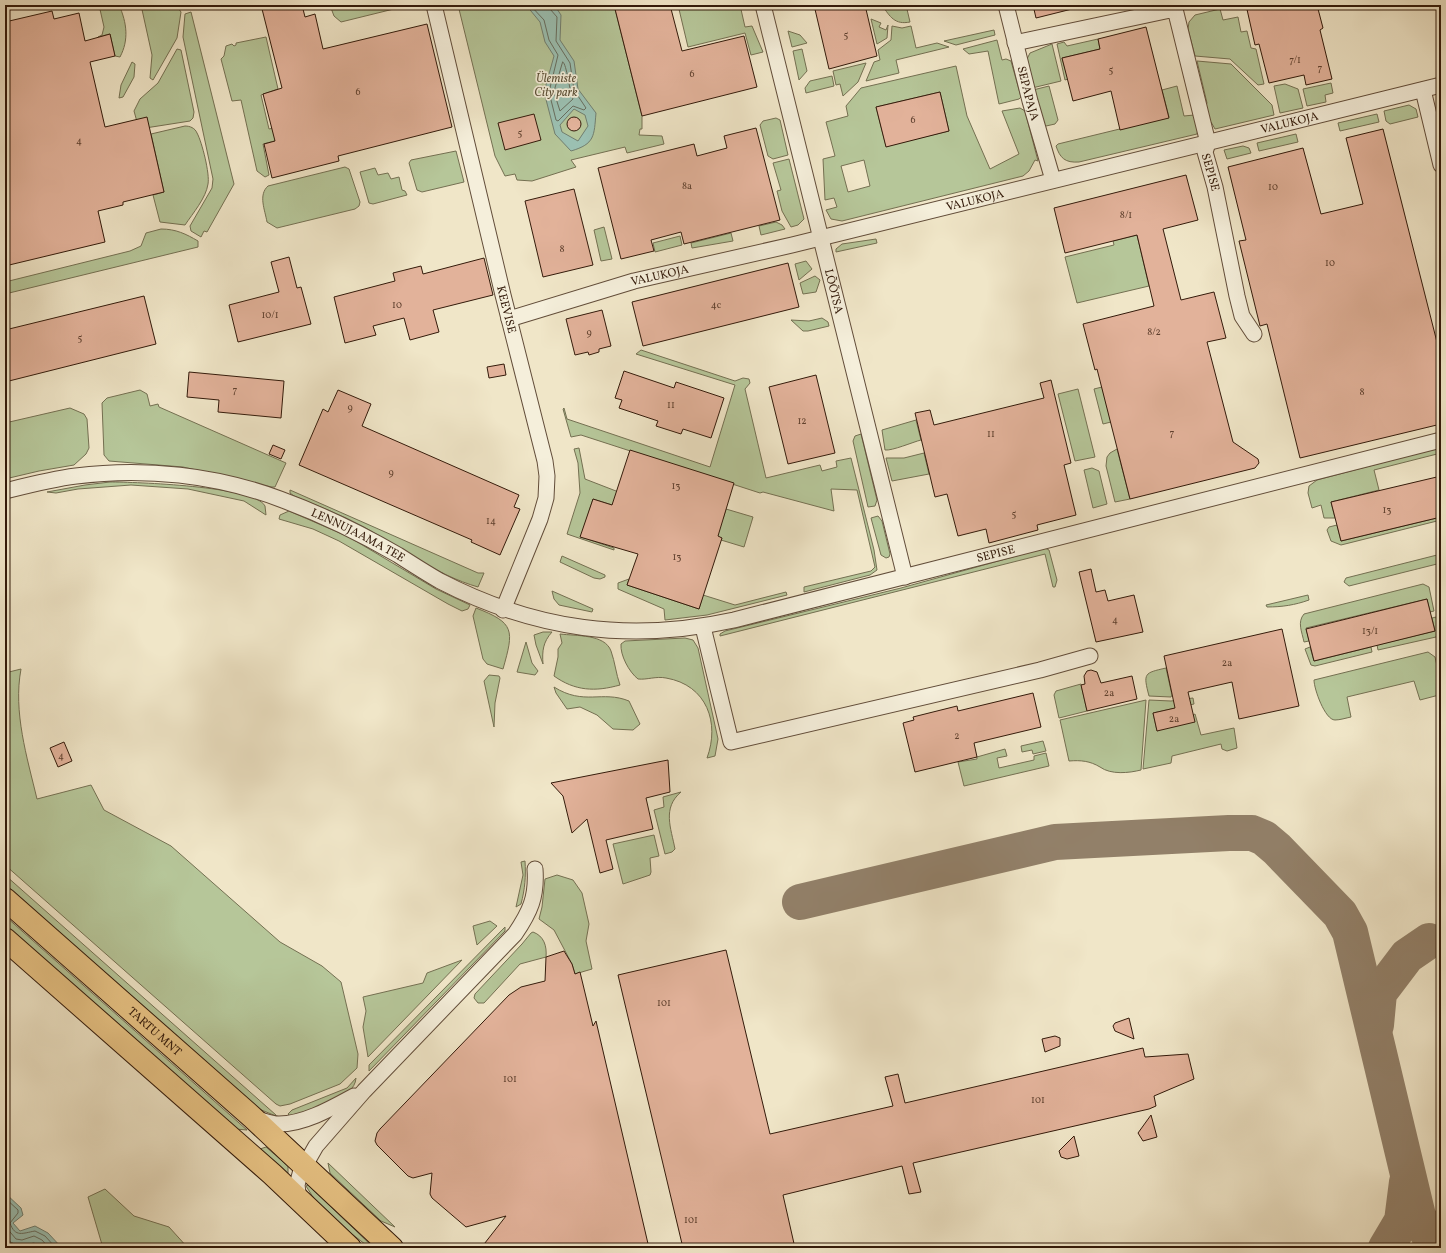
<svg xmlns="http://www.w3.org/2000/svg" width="1446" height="1253" font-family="Vollkorn,serif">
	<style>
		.green { fill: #b6c699; stroke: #747052; fill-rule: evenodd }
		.water { fill: #9bc0b2; stroke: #717e6f; fill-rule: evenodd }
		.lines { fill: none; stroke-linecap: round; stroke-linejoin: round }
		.shore { stroke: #676d5e; stroke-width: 1 }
		.taxiway { stroke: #928069; stroke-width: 36 }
		.building { fill: #e2b29a; stroke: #331a0a }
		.minor-casing { stroke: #624d3a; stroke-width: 17 }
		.highway-casing { stroke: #331a0a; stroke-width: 24 }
		.minor { stroke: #f5efdb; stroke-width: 15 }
		.highway { stroke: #e8c384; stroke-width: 22 }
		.labels { text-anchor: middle; stroke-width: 3.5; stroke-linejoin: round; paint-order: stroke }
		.number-label { font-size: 10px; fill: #5f402e }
		.park-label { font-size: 12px; font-style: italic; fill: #5a4e35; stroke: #f5efdb }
		.street-label { font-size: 12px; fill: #331a0a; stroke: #f5efdb }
	</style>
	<rect width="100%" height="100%" fill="#f0e6c8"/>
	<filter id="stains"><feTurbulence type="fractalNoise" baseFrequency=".005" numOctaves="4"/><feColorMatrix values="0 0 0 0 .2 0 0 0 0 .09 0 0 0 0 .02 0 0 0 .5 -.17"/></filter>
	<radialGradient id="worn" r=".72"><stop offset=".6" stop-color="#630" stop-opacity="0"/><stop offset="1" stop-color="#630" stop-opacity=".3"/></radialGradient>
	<!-- green -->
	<g class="green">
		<path d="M99,5H119C127,23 129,40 120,57L115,56L110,34L98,37L102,35L104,27Z"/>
		<polygon points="141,5 176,5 181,12 177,38 153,80 150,78 152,55"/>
		<polygon points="334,5 410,5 341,22 334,16 331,8"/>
		<polygon points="458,5 614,5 642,116 642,129 640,129 639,135 662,136 664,144 627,153 625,147 571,160 576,167 532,181 517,180 515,174 505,176 495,156"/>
		<polygon points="678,5 740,5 745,27 752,26 763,52 751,55 745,33 688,47"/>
		<path d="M882,5H906L910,22C895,25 890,17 882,5Z"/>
		<polygon points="1220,9 1223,20 1238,17 1241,32 1247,31 1251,48 1256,49 1264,84 1258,85 1230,59 1195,56 1188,29 1189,22 1195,15"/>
		<polygon points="191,12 234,184 207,232 204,231 201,237 191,231 190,226 212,188 213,179 183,37 185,14"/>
		<polygon points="871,19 881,23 879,27 886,30 888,25 887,38 877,44"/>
		<polygon points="892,26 902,28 911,26 916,48 937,43 949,47 896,60 899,73 866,81 874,62 880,60 878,50 891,40"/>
		<polygon points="994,30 995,35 956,45 944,41"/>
		<polygon points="788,31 800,35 807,43 792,47"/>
		<polygon points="266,37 278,89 261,95 269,129 287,125 290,137 263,144 269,175 265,177 257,171 241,100 232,101 221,59 224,56 226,46 232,44 234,46 236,45 236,43"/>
		<polygon points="1098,39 1100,49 1062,58 1068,79 1065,80 1057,44 1064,42 1067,46"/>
		<polygon points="997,40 1002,60 1006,59 1011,61 1021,97 1019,99 999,104 988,51 969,54 963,49"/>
		<polygon points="1052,44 1061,81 1032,88 1027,59 1030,53"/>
		<polygon points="177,49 181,50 194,112 193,118 190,121 139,129 134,111 140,99 158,83"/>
		<polygon points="802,49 807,71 799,80 793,51"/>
		<polygon points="1197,61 1231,64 1272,105 1274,115 1215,129 1211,122 1208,122 1205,107 1207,103"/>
		<polygon points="132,62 135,64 134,77 123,97 119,98 121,85"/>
		<polygon points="866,63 858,82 843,96 840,84 836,85 833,71"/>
		<path d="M956,66L967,116L990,169L1019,154L1002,111L1020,108L1025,111L1038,161L1035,160L1029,171L1023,176L842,221L831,219L826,210L837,207L834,198L825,200L823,159L835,156L826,122L848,116L846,106L861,88ZM940,92L949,131L886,146L876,107ZM864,160L870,186L848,192L841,166Z"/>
		<polygon points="832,76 834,86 806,93 805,88 810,81"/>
		<polygon points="1331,83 1333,93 1325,95 1326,102 1307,106 1303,89"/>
		<polygon points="1285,84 1298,89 1303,108 1280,113 1274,86"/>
		<polygon points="1049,86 1058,120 1055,124 1046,126 1042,124 1033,90"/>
		<path d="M1177,86L1184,116L1194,115L1198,129L1197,134L1079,162C1065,163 1060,158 1056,146L1058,144L1169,117L1162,90Z"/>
		<polygon points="1409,105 1416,109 1418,117 1390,124 1386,121 1384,111"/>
		<polygon points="1377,114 1379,122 1340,131 1338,123"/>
		<polygon points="776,118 780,120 788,155 773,159 768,156 760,125 763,121"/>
		<path d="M185,126C190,126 195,128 197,133C202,142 210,174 208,184C206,198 193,213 185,225L160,222L153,195L164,192L151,134Z"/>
		<polygon points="1296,134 1298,142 1259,151 1257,143"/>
		<polygon points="1243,146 1249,148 1251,153 1227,159 1224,150"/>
		<polygon points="456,151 464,182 422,192 417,190 409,163 411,160"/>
		<polygon points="789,159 804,219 798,225 791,227 782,211 777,191 781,190 773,163"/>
		<path d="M345,167L349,169L360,202L359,206L355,209L277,228L267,222C265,210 258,195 268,186Z"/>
		<polygon points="375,168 378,175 388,173 391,179 399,177 402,190 405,191 407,195 373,204 369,203 360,172"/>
		<polygon points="776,222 782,225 785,229 761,235 759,226"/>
		<polygon points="604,227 612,259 601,261 594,230"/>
		<path d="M161,229C176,229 186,234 198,241V247L5,294V282L130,251L141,246L146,233Z"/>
		<polygon points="731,233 733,241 692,248 691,243"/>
		<polygon points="1137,235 1149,286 1077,303 1065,257 1114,245 1113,241"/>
		<polygon points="680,236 682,245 655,252 653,243"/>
		<polygon points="876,239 877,243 836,252 836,249 842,244"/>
		<polygon points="806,261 812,269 799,280 795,264"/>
		<polygon points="815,276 820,280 816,292 803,294 800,283"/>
		<polygon points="822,318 828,322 829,326 808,331 803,331 791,320 809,321"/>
		<polygon points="641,350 735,381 743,378 749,379 750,383 745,389 766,478 820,465 822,471 837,467 836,461 851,458 874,550 877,570 870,575 804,592 804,587 871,571 875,567 857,490 831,489 834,511 763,492 760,493 581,435 571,437 563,409 564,408 567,419 710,467 735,385 636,354"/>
		<polygon points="1102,387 1111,422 1103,424 1094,389"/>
		<polygon points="1078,389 1095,457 1075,461 1058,394"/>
		<polygon points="140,390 147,394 150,406 158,404 159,407 286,463 275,487 271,487 183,467 109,461 104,455 102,403 107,398"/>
		<polygon points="70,408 84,414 87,419 89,448 86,454 74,465 39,471 5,479 5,423"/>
		<path d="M916,420L921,440C913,442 892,451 885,450L882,430Z"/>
		<polygon points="861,434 877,500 875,506 868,507 853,441 855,436"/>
		<polygon points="1441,447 1441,453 1374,470 1379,490 1331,502 1335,518 1324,518 1321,505 1312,508 1308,493 1309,486 1317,480"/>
		<polygon points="579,448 585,479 616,491 723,519 726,509 753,517 744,547 721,540 722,538 652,515 651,517 593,499 581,537 614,548 614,550 567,534 580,493 578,463 574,449"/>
		<polygon points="1117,449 1130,499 1115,502 1106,466 1107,457 1110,453"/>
		<polygon points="924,453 929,474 892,481 886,458 904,458"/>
		<polygon points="1092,468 1099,471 1107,504 1093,508 1084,470"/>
		<path d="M110,482C134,482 255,486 265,506L266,515L244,501L188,489L131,485L78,489L56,493L47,492L85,485Z"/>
		<path d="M290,490L478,573H484L478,587C436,575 402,548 364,527C342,515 318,506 294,496L290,493Z"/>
		<polygon points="289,511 349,537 436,589 470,605 468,609 462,611 448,604 339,541 313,529 279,519 280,515"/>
		<polygon points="878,516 882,521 890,554 889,557 886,558 881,555 871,518"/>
		<polygon points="1441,517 1441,520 1341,545 1331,541 1327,530 1329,527 1337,525 1341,541"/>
		<polygon points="1045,548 1049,550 1057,580 1055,587 1053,587 1045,554 720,636 720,634 725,631 901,588"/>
		<polygon points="1441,554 1441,563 1349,586 1344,582 1346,578"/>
		<polygon points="562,556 605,575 605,577 600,579 594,578 560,562"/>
		<polygon points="629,579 627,585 699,609 703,595 735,605 786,592 787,595 707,615 665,620 664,609 618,589 618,583"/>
		<path d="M1423,584L1429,587L1434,611L1430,612L1427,599L1306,628L1309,641L1304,642C1302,632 1297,622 1304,614Z"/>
		<polygon points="552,591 593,609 592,612 559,605 554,599"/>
		<path d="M1308,595L1309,600C1295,605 1282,607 1267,607L1266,605Z"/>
		<path d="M476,608C515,623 514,630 503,669L487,664L483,659L473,616Z"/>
		<polygon points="1436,617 1439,630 1436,637 1378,650 1377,645 1435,631 1432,618"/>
		<path d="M543,632H552C543,642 542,651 543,664L536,645L534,635Z"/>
		<path d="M560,634C576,636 605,634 611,651C615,662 616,674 620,685C595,692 575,691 554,676L558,657V649L562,643Z"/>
		<path d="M685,638L693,640L698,648L718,739L715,756L707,758C720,723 707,685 666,678C656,676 647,680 638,679C629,672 620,655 621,644L625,641Z"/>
		<polygon points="526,642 532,663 538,671 535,675 517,672"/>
		<polygon points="1310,647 1314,661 1371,647 1372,652 1315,666 1311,665 1305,649"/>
		<path d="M1428,652L1435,657L1441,684L1439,695L1420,700L1414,681L1347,697L1351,717C1346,718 1340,720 1335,720C1325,720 1314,689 1314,680Z"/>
		<path d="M1166,668L1172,695L1171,697L1149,696C1143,673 1144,673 1166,668Z"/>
		<path d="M21,669C13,712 27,757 37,799L91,785L104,810L171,846L280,942L322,966L341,982L358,1054L357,1068L340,1084L290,1104L280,1106L276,1104L5,865V673Z"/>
		<polygon points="489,675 499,676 500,678 495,703 494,727 484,681"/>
		<polygon points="1081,684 1087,711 1059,718 1054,695 1056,691"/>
		<path d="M554,687C584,706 602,690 629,701L640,724L633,730L613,729L597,715L580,707L567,709L556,693Z"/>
		<polygon points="1193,698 1194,704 1153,713 1157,731 1195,714 1201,735 1234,728 1237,748 1227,751 1222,749 1221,744 1172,756 1171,763 1143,769 1149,700 1171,701"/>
		<path d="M1146,700L1141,770C1129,773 1111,775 1100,767C1090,761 1081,760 1069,761L1060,720Z"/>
		<polygon points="1043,741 1046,751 1033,754 1032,750 1022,752 1021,746"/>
		<polygon points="1005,749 1007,756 997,758 999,768 1034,760 1034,756 1046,753 1049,766 964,786 958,762 977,759 977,757"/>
		<path d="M681,792C662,808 671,828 675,849L672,852L665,854L654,810L664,807L663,797Z"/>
		<polygon points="654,835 659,856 650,858 651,872 650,875 623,884 613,844"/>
		<path d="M525,861C526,876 525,889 521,904L516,907L523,875L521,862Z"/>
		<polygon points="5,875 276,1115 276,1116 259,1109 5,884"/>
		<polygon points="557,875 573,880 582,893 589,924 586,941 592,969 575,974 572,964 554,930 539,919 542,907 545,879"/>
		<polygon points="5,916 247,1130 235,1129 5,926"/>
		<polygon points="490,921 497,926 477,945 473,926"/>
		<polygon points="505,927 505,931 369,1071 369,1065"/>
		<path d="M533,932C544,936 547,946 546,957L520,964L484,1003H478L474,998L475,994L522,944L531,933Z"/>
		<polygon points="462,960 368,1057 363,1027 366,1011 363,997 423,983 427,973"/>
		<path d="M356,1078C355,1100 309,1110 291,1117L288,1114L292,1110L347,1088Z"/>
		<polygon points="266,1147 288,1166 288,1173 286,1174 260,1149"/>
		<polygon points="328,1163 395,1227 381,1221 330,1173"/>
		<path d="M308,1185L374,1248H370C346,1229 321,1213 306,1186Z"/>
		<polygon points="105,1189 134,1216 169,1227 188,1248 103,1248 88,1197"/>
	</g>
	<!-- water -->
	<g class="water">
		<path d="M526,5H550L557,9L561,15L560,40L574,61L578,89L596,113C594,136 595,144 571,151L555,134L544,92L554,56L545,42L540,22ZM574,109L585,115L588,126L578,141L562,132L560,125Z"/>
		<polygon points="5,1193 21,1208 23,1215 13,1223 20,1231 35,1226 48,1233 62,1248 5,1248"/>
	</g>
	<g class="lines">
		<!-- shore -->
		<g class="shore">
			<polyline points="530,5 544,20 549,40 558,55 549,92 556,120 558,121 573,106 584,110 586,108 574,90 570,63 556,41 557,17 550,9 549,5"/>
			<path d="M563,62C567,65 569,90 573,99L560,111L554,92Z"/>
			<path d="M5,1198L18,1210V1213L10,1223C15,1238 23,1233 35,1231L45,1236L56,1248"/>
			<polyline points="5,1226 16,1239 22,1240 34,1236 42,1240 49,1248"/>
			<path d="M5,1237C14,1247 21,1246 34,1243L41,1248"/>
		</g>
		<!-- taxiway -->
		<g class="taxiway">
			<polyline points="800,902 1055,842 1229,833 1252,833 1264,838 1277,849 1340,914 1350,932 1418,1216 1436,1248"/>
			<polyline points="1376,1025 1379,993 1407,956 1429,941"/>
			<polyline points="1386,1248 1402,1221 1407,1182"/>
		</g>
	</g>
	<!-- building -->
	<g class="building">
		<polygon points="261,5 302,5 305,17 315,14 323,49 427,24 452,127 338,156 339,161 272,178 264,144 275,141 263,94 282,88"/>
		<polygon points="614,5 670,5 682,51 744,36 757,87 642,116"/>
		<polygon points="814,5 865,5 877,56 829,69"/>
		<polygon points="1033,5 1072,5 1072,9 1036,18"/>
		<polygon points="1246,5 1317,5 1323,28 1320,30 1332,79 1306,85 1304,75 1269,83 1259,44 1255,45"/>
		<polygon points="52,11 54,19 79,13 85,41 110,34 115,56 90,62 105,127 147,117 164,192 123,202 123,205 98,211 105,242 5,266 5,22"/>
		<polygon points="1146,27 1169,118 1120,130 1111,91 1073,101 1062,58 1100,49 1098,39"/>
		<polygon points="940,92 949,131 886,147 876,107"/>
		<polygon points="534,114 541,140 505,150 498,123"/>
		<circle cx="574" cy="124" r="7"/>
		<polygon points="756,128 780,220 684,244 681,232 651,240 654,251 621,259 598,168 694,144 697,156 727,148 724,136"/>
		<polygon points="1383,129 1441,358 1441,424 1300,458 1267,324 1260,326 1239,241 1246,240 1228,167 1303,148 1321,214 1363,204 1346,138"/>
		<polygon points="1186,175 1198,220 1163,229 1181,300 1214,292 1226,338 1207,342 1233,442 1258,459 1259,463 1255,468 1130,499 1097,369 1095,370 1083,324 1154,306 1137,235 1065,253 1054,208"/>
		<polygon points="574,189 593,265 543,277 525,201"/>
		<polygon points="289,257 297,288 301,287 311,324 238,342 229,305 279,292 271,262"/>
		<polygon points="484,258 493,295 433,310 439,332 410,340 404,318 373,326 376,335 345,343 334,297 395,281 393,273 421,266 423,274"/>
		<polygon points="788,263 799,307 643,346 632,302"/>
		<polygon points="144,296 156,344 5,382 5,330"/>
		<polygon points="602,310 611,346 599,349 599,352 589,355 588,352 575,355 566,319"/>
		<polygon points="504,364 506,375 489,378 487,367"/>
		<polygon points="624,371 674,388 676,382 724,398 711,438 683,429 681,434 656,426 658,421 619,408 622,400 615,398"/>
		<polygon points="189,372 284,381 281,418 218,412 219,400 187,397"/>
		<polygon points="816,375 835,453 788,464 769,387"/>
		<polygon points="1051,380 1071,463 1064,465 1076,515 1037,525 1038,530 989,543 986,529 958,536 947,494 935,497 915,413 930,410 934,425 1044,398 1040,383"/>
		<polygon points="338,390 371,404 362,426 519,495 514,507 520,509 500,555 471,542 472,540 299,465 323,409 328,412"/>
		<polygon points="273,445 285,450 281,459 269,454"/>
		<polygon points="630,450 734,483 718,536 722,538 699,609 627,585 638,554 580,537 593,499 612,505"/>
		<polygon points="1441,476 1441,517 1341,541 1331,502"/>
		<polygon points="1091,569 1096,592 1105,590 1108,601 1134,595 1143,632 1096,642 1079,572"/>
		<polygon points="1427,599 1435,631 1314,661 1306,629"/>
		<polygon points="1282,629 1299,706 1239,719 1232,682 1188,692 1195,722 1157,731 1153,713 1175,708 1164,656"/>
		<polygon points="1091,670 1097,672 1101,683 1132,676 1137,699 1087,711 1081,685 1085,684 1084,676 1087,671"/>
		<polygon points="1033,693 1041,727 974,743 977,757 915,772 903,723 914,720 913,717 957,706 958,711"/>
		<polygon points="64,742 72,761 58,767 50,748"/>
		<polygon points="668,760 670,792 646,798 653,829 606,840 613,869 600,873 587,819 572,833 563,796 551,783"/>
		<polygon points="726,950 770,1134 893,1106 885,1077 898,1074 905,1103 1143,1048 1145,1057 1188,1054 1194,1079 1154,1096 1156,1106 1149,1109 913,1163 921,1192 909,1194 902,1166 783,1195 795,1248 683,1248 618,975"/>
		<polygon points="564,951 572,964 575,974 580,972 593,1026 596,1021 649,1248 481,1248 506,1216 466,1227 432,1198 430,1194 432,1173 413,1178 408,1176 377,1145 375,1141 377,1133 380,1129 509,995 521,987 545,981 546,957"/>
		<polygon points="1129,1018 1134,1039 1115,1031 1113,1026 1115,1023"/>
		<polygon points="1055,1036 1060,1038 1060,1046 1045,1052 1042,1039"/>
		<polygon points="1151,1115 1157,1137 1143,1141 1138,1133"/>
		<polygon points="1074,1136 1079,1156 1067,1159 1061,1157 1059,1151"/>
	</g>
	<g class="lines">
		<defs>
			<g id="minor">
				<path id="s1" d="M434,5L503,295L545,461L547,476L546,498L540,519L503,610"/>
				<path id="s2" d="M763,5L905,577"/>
				<path id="s3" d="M1006,5L1030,101L1053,180"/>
				<path id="s4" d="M1015,43L1175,9L1208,143L1205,152L1215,187L1237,296L1242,316L1254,334"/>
				<polyline points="1423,90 1441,165"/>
				<path id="s5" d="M509,319L634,281L792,245L1441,85"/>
				<path id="s6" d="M5,491C29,485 52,479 76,476C144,467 216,475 280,499C321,514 360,533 398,555C412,564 426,573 440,581C535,630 629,643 734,620L1441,440"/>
				<polyline points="703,627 731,742 1040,670 1090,656"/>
				<path d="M254,1118C262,1120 271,1124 279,1124C304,1124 332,1108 354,1096"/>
				<path d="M299,1200L297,1185L300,1174L316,1146L364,1091L515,934C530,912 537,897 535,869"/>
			</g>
			<g id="highway">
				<path id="s7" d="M5,899L252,1117L392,1248"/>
				<polyline points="5,939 272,1174 350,1248"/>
			</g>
		</defs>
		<!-- minor casing -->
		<use href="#minor" class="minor-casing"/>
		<!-- highway casing -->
		<use href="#highway" class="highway-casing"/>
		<!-- minor -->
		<use href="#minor" class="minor"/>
		<!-- highway -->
		<use href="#highway" class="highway"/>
	</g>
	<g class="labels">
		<!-- number labels -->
		<g class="number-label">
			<text x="846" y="38">5</text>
			<text x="1295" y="63">7/1</text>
			<text x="1320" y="71">7</text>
			<text x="1111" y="73">5</text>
			<text x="692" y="77">6</text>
			<text x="358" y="95">6</text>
			<text x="913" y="123">6</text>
			<text x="520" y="136">5</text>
			<text x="79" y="144">4</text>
			<text x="687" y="189">8a</text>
			<text x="1273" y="190">10</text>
			<text x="1126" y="218">8/1</text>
			<text x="562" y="252">8</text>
			<text x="1330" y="266">10</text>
			<text x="397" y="308">10</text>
			<text x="716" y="308">4c</text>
			<text x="270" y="318">10/1</text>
			<text x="1154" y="335">8/2</text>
			<text x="589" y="336">9</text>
			<text x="80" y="341">5</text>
			<text x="235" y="393">7</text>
			<text x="1362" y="395">8</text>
			<text x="671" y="408">11</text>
			<text x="350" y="411">9</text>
			<text x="802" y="424">12</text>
			<text x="1172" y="436">7</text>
			<text x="991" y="437">11</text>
			<text x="391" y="476">9</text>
			<text x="676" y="489">13</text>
			<text x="1387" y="513">13</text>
			<text x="1014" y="517">5</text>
			<text x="491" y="524">14</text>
			<text x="677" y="560">13</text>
			<text x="1115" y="623">4</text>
			<text x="1370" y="634">13/1</text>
			<text x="1227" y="666">2a</text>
			<text x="1109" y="696">2a</text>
			<text x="1174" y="722">2a</text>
			<text x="957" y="739">2</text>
			<text x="61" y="759">4</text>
			<text x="664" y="1006">101</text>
			<text x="510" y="1082">101</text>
			<text x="1038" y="1103">101</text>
			<text x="691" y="1223">101</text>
		</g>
		<!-- park labels -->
		<g class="park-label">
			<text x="556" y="82">Ülemiste<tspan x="556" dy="14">City park</tspan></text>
		</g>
		<!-- street labels -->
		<g class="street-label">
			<text dy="4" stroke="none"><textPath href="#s3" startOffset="91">SEPAPAJA</textPath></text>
			<text dy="4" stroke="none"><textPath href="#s5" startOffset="805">VALUKOJA</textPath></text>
			<text dy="4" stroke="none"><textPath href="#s4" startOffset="332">SEPISE</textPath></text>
			<text dy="4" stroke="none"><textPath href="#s5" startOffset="481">VALUKOJA</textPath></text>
			<text dy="4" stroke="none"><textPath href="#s5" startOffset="157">VALUKOJA</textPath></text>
			<text dy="4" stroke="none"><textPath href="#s2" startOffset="295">LÕÕTSA</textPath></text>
			<text dy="4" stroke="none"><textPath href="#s1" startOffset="313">KEEVISE</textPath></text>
			<text dy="4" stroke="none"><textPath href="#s6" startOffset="366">LENNUJAAMA TEE</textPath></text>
			<text dy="4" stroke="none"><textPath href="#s6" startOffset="1033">SEPISE</textPath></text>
			<text dy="4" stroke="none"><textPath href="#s7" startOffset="200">TARTU MNT</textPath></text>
		</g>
	</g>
	<!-- margin -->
	<rect width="1446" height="1253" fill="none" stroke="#f0e6c8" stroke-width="20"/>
	<rect x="6" y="6" width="1434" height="1241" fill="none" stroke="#331a0a" stroke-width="2"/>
	<rect x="10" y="10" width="1426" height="1233" fill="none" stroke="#331a0a"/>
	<rect width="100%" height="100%" filter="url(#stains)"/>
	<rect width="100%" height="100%" fill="url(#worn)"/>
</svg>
